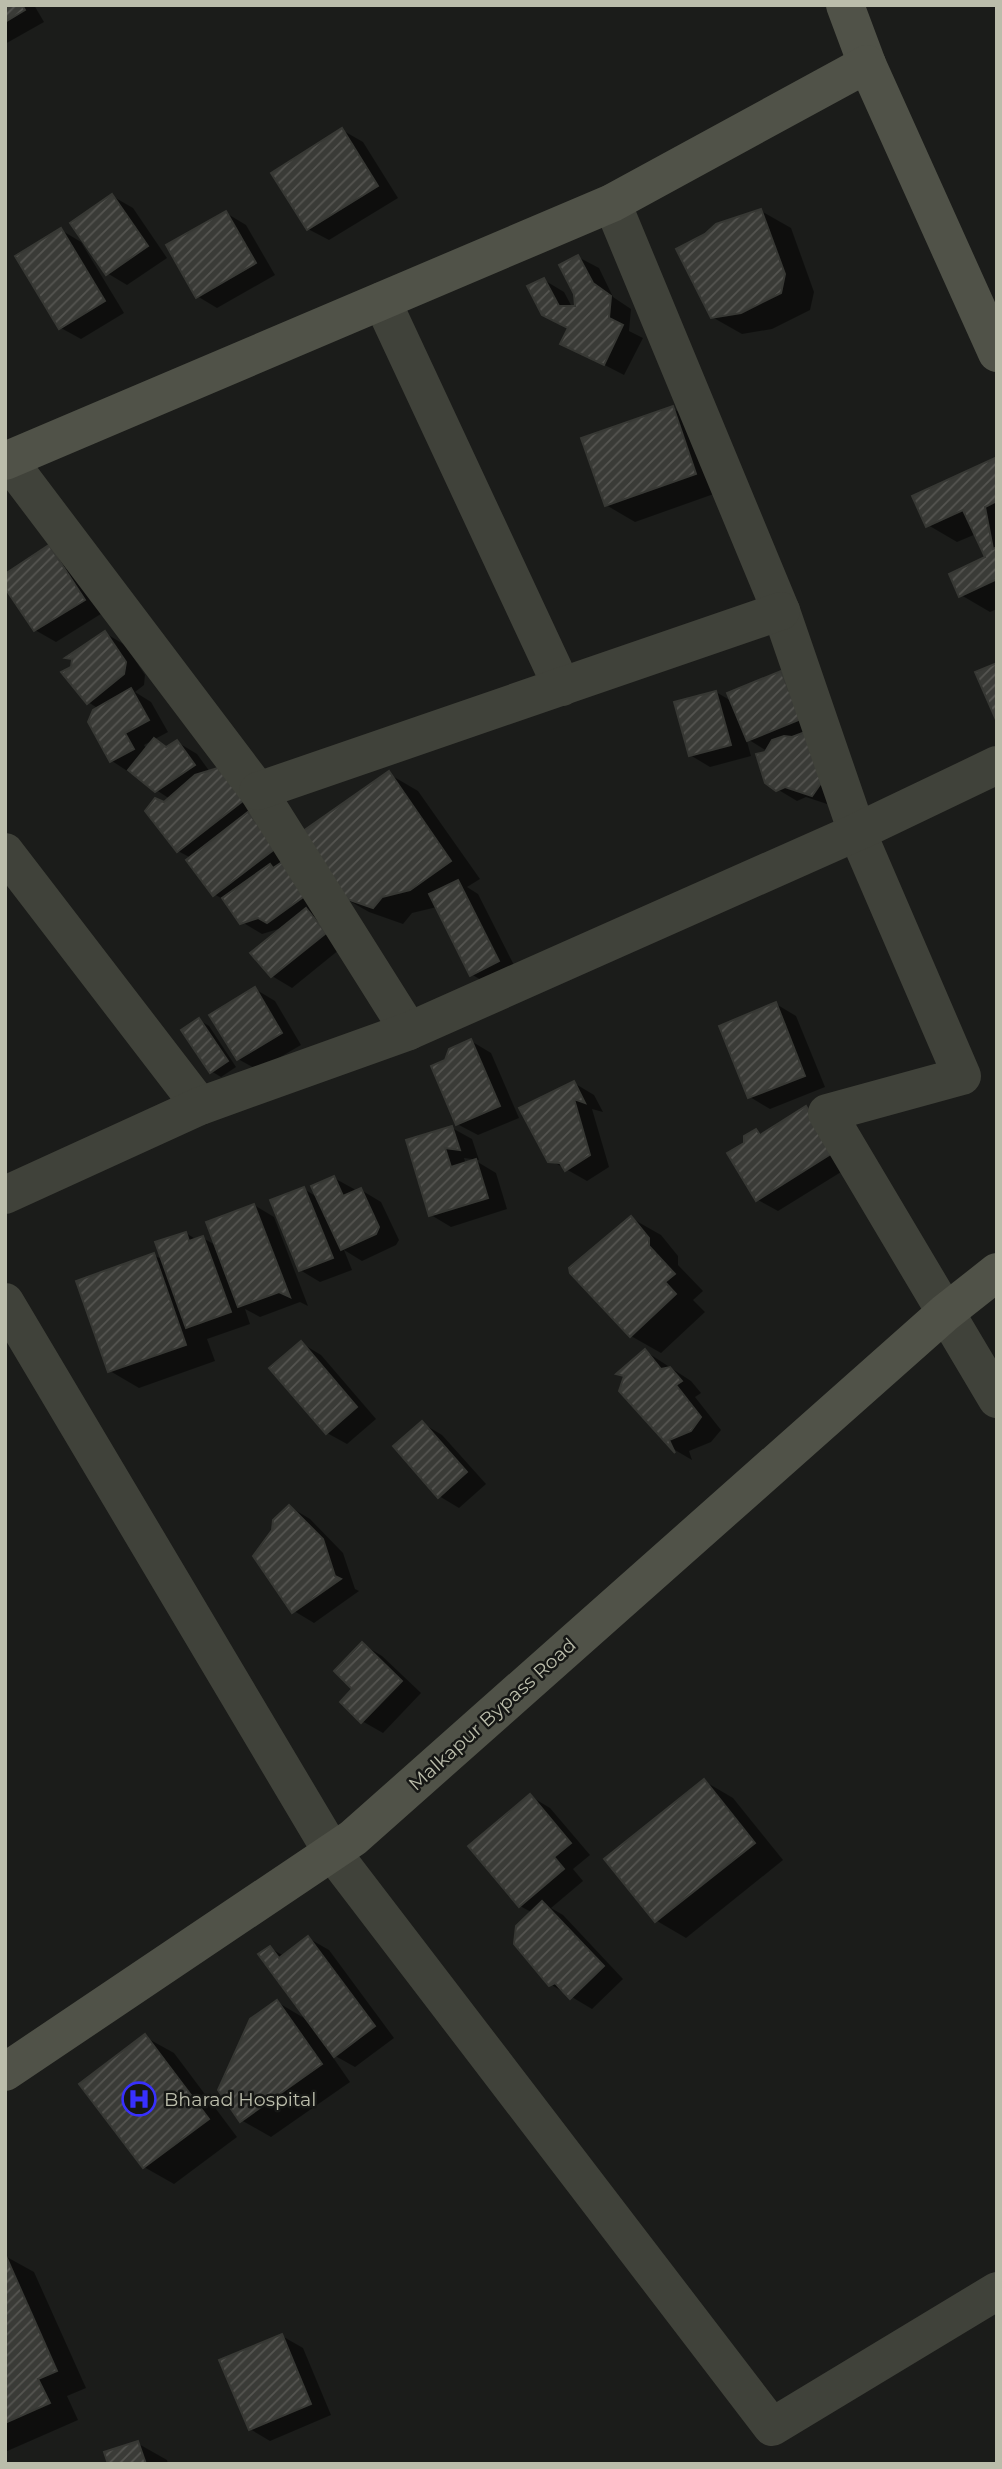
<svg xmlns="http://www.w3.org/2000/svg" width="1002" height="2469" font-family="Montserrat,sans-serif">
	<style>
		.shadow { fill: #0007 }
		.building { fill: url(#building-hatch); stroke: #373834; stroke-width: 2 }
		.lines { fill: none; stroke-linecap: round; stroke-linejoin: round }
		.street { stroke: #40423a; stroke-width: 38 }
		.secondary { stroke: #505248; stroke-width: 38 }
		.labels { text-anchor: middle; stroke-width: 5; stroke-linejoin: round; paint-order: stroke }
		.street-label { font-size: 19px; fill: #bbbdab; stroke: #161715 }
		.poi-label { font-size: 19px; fill: #bbbdab; stroke: #161715; text-anchor: start }
	</style>
	<defs>
		<pattern id="building-hatch" width="6" height="6" patternUnits="userSpaceOnUse" patternTransform="scale(1.75)"><rect width="6" height="6" fill="#3a3b37"/><path d="M-1 1l2-2M0 6l6-6M5 7l2-2" fill="none" stroke="#555551"/></pattern>
	</defs>
	<rect width="100%" height="100%" fill="#1b1c1a"/>
	<!-- shadow -->
	<g class="shadow">
		<polygon points="5,5 34,5 44,22 5,44"/>
		<polygon points="342,130 363,142 398,198 329,240 308,229"/>
		<polygon points="112,196 133,208 167,258 127,285 107,273"/>
		<polygon points="761,211 791,228 814,292 810,310 772,329 742,334 712,317"/>
		<polygon points="226,213 246,225 275,275 217,308 197,296"/>
		<polygon points="61,230 81,242 124,313 81,339 61,328"/>
		<polygon points="578,257 599,268 613,297 631,309 629,331 643,338 624,375 562,343 569,328 544,280 564,292 572,307 576,307"/>
		<polygon points="672,408 702,425 725,490 635,522 606,505"/>
		<polygon points="997,459 997,609 990,612 961,595 988,558 976,534 957,542 928,525"/>
		<polygon points="49,547 69,559 104,612 56,642 35,630"/>
		<polygon points="105,633 125,645 145,675 144,685 135,692 151,702 168,732 144,745 147,750 155,740 169,748 177,742 197,754 210,772 239,782 345,945 292,988 272,976 285,927 262,934 242,922 226,901 214,894 191,858 178,851 164,804 170,799 112,761 99,709 88,702 73,668 74,661 68,658"/>
		<polygon points="781,673 802,684 833,806 806,797 797,801 777,789 766,753 767,751 746,738 751,756 710,767 690,755 716,692 733,702"/>
		<polygon points="389,774 418,791 480,879 467,887 478,894 518,973 491,986 471,974 437,907 412,913 403,924 369,912 339,895"/>
		<polygon points="255,989 275,1001 301,1045 258,1070 238,1059"/>
		<polygon points="776,1004 796,1016 825,1087 770,1109 750,1097"/>
		<polygon points="199,1020 209,1026 236,1067 221,1077 211,1071"/>
		<polygon points="471,1041 491,1053 519,1118 478,1135 457,1124"/>
		<polygon points="574,1083 594,1095 603,1112 592,1109 609,1167 587,1181 550,1160"/>
		<polygon points="806,1108 826,1120 854,1164 778,1211 758,1200 745,1144 756,1131 764,1135"/>
		<polygon points="452,1128 472,1139 479,1160 464,1158 466,1164 476,1161 496,1173 507,1209 451,1227 431,1215 408,1141"/>
		<polygon points="334,1178 354,1189 356,1192 361,1190 381,1202 399,1240 396,1245 362,1261 344,1250 352,1270 320,1282 300,1270 304,1189 317,1197"/>
		<polygon points="254,1205 274,1217 308,1306 300,1302 260,1317 245,1309 250,1324 207,1339 215,1361 139,1388 110,1371 153,1255 164,1260 186,1233 197,1240 203,1238 217,1246"/>
		<polygon points="631,1218 661,1235 678,1256 678,1265 703,1291 693,1300 705,1312 661,1353 631,1336 572,1272"/>
		<polygon points="301,1343 321,1355 376,1419 347,1444 327,1433"/>
		<polygon points="645,1351 691,1381 701,1393 695,1397 721,1430 711,1442 689,1451 692,1460 675,1450 621,1390 626,1377 619,1374"/>
		<polygon points="422,1423 442,1435 486,1484 459,1508 439,1496"/>
		<polygon points="290,1507 310,1519 343,1553 355,1589 359,1591 314,1623 294,1611"/>
		<polygon points="362,1644 382,1656 421,1693 383,1733 362,1721"/>
		<polygon points="704,1781 733,1798 783,1860 686,1938 657,1921 607,1859"/>
		<polygon points="530,1796 550,1808 590,1855 573,1869 583,1881 551,1908 563,1915 623,1979 592,2009 550,1984 533,1913 520,1906"/>
		<polygon points="308,1938 329,1950 394,2038 355,2067 330,2053 350,2082 271,2137 241,2120 277,2002 309,2021 270,1948 284,1956"/>
		<polygon points="145,2037 174,2053 237,2137 174,2184 144,2167"/>
		<polygon points="5,2256 34,2272 86,2388 67,2396 78,2420 5,2452"/>
		<polygon points="282,2336 303,2348 331,2415 270,2441 250,2429"/>
		<polygon points="137,2443 167,2460 168,2464 110,2464"/>
	</g>
	<!-- building -->
	<g class="building">
		<polygon points="5,5 22,5 25,10 5,22"/>
		<polygon points="342,128 378,186 307,230 271,173"/>
		<polygon points="112,194 148,246 106,275 70,223"/>
		<polygon points="761,209 785,274 781,293 741,313 711,318 676,249 705,234 716,224"/>
		<polygon points="226,211 256,263 196,298 166,245"/>
		<polygon points="61,228 105,301 59,329 15,256"/>
		<polygon points="578,255 593,283 611,296 609,318 623,325 604,365 560,344 568,328 542,315 527,286 544,278 559,306 575,306 574,294 559,265"/>
		<polygon points="673,406 696,474 605,506 581,438"/>
		<polygon points="997,457 997,501 985,507 993,549 997,547 997,579 959,597 949,574 985,557 963,510 926,527 912,496"/>
		<polygon points="49,545 85,600 34,631 5,588 5,574"/>
		<polygon points="105,631 126,662 124,674 87,704 61,672 71,667 72,659 65,658"/>
		<polygon points="997,663 997,722 975,672"/>
		<polygon points="781,671 801,719 747,741 727,693"/>
		<polygon points="131,688 149,720 125,733 134,749 110,762 88,722 93,710"/>
		<polygon points="716,691 731,745 689,756 674,702"/>
		<polygon points="805,732 823,780 812,796 785,787 776,791 765,783 756,754 765,752 772,740 784,736 792,737"/>
		<polygon points="154,738 166,747 177,740 195,765 155,792 128,770"/>
		<polygon points="218,768 244,800 177,852 145,811 155,798 164,802 195,775"/>
		<polygon points="389,771 451,861 410,890 382,897 373,908 338,896 296,836"/>
		<polygon points="248,812 276,848 213,896 186,860"/>
		<polygon points="282,862 306,895 267,923 258,918 240,924 222,898 270,864 273,868"/>
		<polygon points="458,880 499,961 470,976 429,894"/>
		<polygon points="306,908 326,933 271,977 250,953"/>
		<polygon points="255,987 282,1033 237,1060 209,1015"/>
		<polygon points="776,1002 805,1076 748,1098 719,1026"/>
		<polygon points="199,1018 228,1061 210,1073 181,1030"/>
		<polygon points="471,1039 500,1106 456,1125 431,1066 445,1060 449,1049"/>
		<polygon points="574,1081 585,1103 574,1099 590,1155 565,1171 560,1163 548,1162 519,1108"/>
		<polygon points="806,1106 834,1152 756,1201 727,1153 744,1143 744,1136 756,1129 760,1135"/>
		<polygon points="452,1126 460,1150 445,1148 451,1167 476,1159 488,1198 429,1216 406,1140"/>
		<polygon points="334,1176 343,1196 361,1188 379,1227 376,1234 341,1250 311,1186"/>
		<polygon points="304,1187 333,1258 299,1271 270,1200"/>
		<polygon points="254,1204 290,1297 279,1292 238,1307 206,1222"/>
		<polygon points="631,1216 649,1238 649,1246 675,1274 665,1282 676,1294 630,1337 570,1273 569,1268"/>
		<polygon points="186,1232 189,1241 203,1236 231,1312 186,1328 155,1242"/>
		<polygon points="154,1253 186,1345 108,1372 76,1281"/>
		<polygon points="301,1341 357,1407 326,1434 269,1368"/>
		<polygon points="645,1349 661,1369 670,1367 682,1381 676,1385 701,1417 691,1431 669,1440 675,1453 619,1391 624,1376 616,1374"/>
		<polygon points="422,1421 467,1472 438,1498 393,1446"/>
		<polygon points="289,1505 323,1539 335,1576 341,1579 292,1613 253,1556 272,1530 273,1520"/>
		<polygon points="362,1642 402,1681 361,1723 340,1702 352,1689 334,1671"/>
		<polygon points="704,1779 755,1843 655,1922 604,1859"/>
		<polygon points="530,1794 571,1843 554,1857 564,1869 519,1907 468,1846"/>
		<polygon points="542,1901 604,1966 570,1999 555,1983 549,1986 514,1944 516,1926"/>
		<polygon points="308,1936 375,2026 334,2057 258,1954 270,1946 279,1958"/>
		<polygon points="277,2000 322,2064 240,2122 218,2090 250,2019"/>
		<polygon points="145,2034 209,2119 143,2168 79,2084"/>
		<polygon points="5,2254 57,2371 38,2379 50,2403 5,2423"/>
		<polygon points="282,2334 311,2404 249,2430 219,2360"/>
		<polygon points="138,2441 146,2464 108,2464 104,2452"/>
	</g>
	<g class="lines">
		<!-- street -->
		<g class="street">
			<polyline points="612,203 781,611 857,832 962,1076 827,1113 997,1399"/>
			<polyline points="382,301 562,687"/>
			<polyline points="8,460 258,791 409,1031"/>
			<polyline points="258,791 781,611"/>
			<polyline points="5,852 200,1106"/>
			<polyline points="5,1195 200,1106 409,1031 857,832 997,765"/>
			<polyline points="5,1302 332,1852 772,2427 997,2291"/>
		</g>
		<!-- secondary -->
		<g class="secondary">
			<polyline points="845,5 867,64"/>
			<polyline points="5,461 612,203 867,64 997,353"/>
			<polyline points="5,2072 353,1838 945,1313 997,1272"/>
		</g>
	</g>
	<!-- icons -->
	<defs>
		<symbol id="hospital-ring" viewBox="-11 -11 22 22"><circle r="9.5" fill="#161715" stroke="#3830fe" stroke-width="1.5"/><path d="M-5-5h3v3.5h4V-5h3V5h-3V1.5h-4V5h-3Z" fill="#3830fe"/></symbol>
	</defs>
	<g fill-rule="evenodd">
		<use href="#hospital-ring" x="120" y="2080" width="38" height="38"/>
	</g>
	<g class="labels">
		<!-- street labels -->
		<g class="street-label">
			<text transform="translate(492 1714) rotate(-42)" y="7">Malkapur Bypass Road</text>
		</g>
		<!-- poi labels -->
		<g class="poi-label">
			<text x="164" y="2106">Bharad Hospital</text>
		</g>
	</g>
	<!-- border -->
	<rect width="1002" height="2469" fill="none" stroke="#bbbdab" stroke-width="14"/>
</svg>
